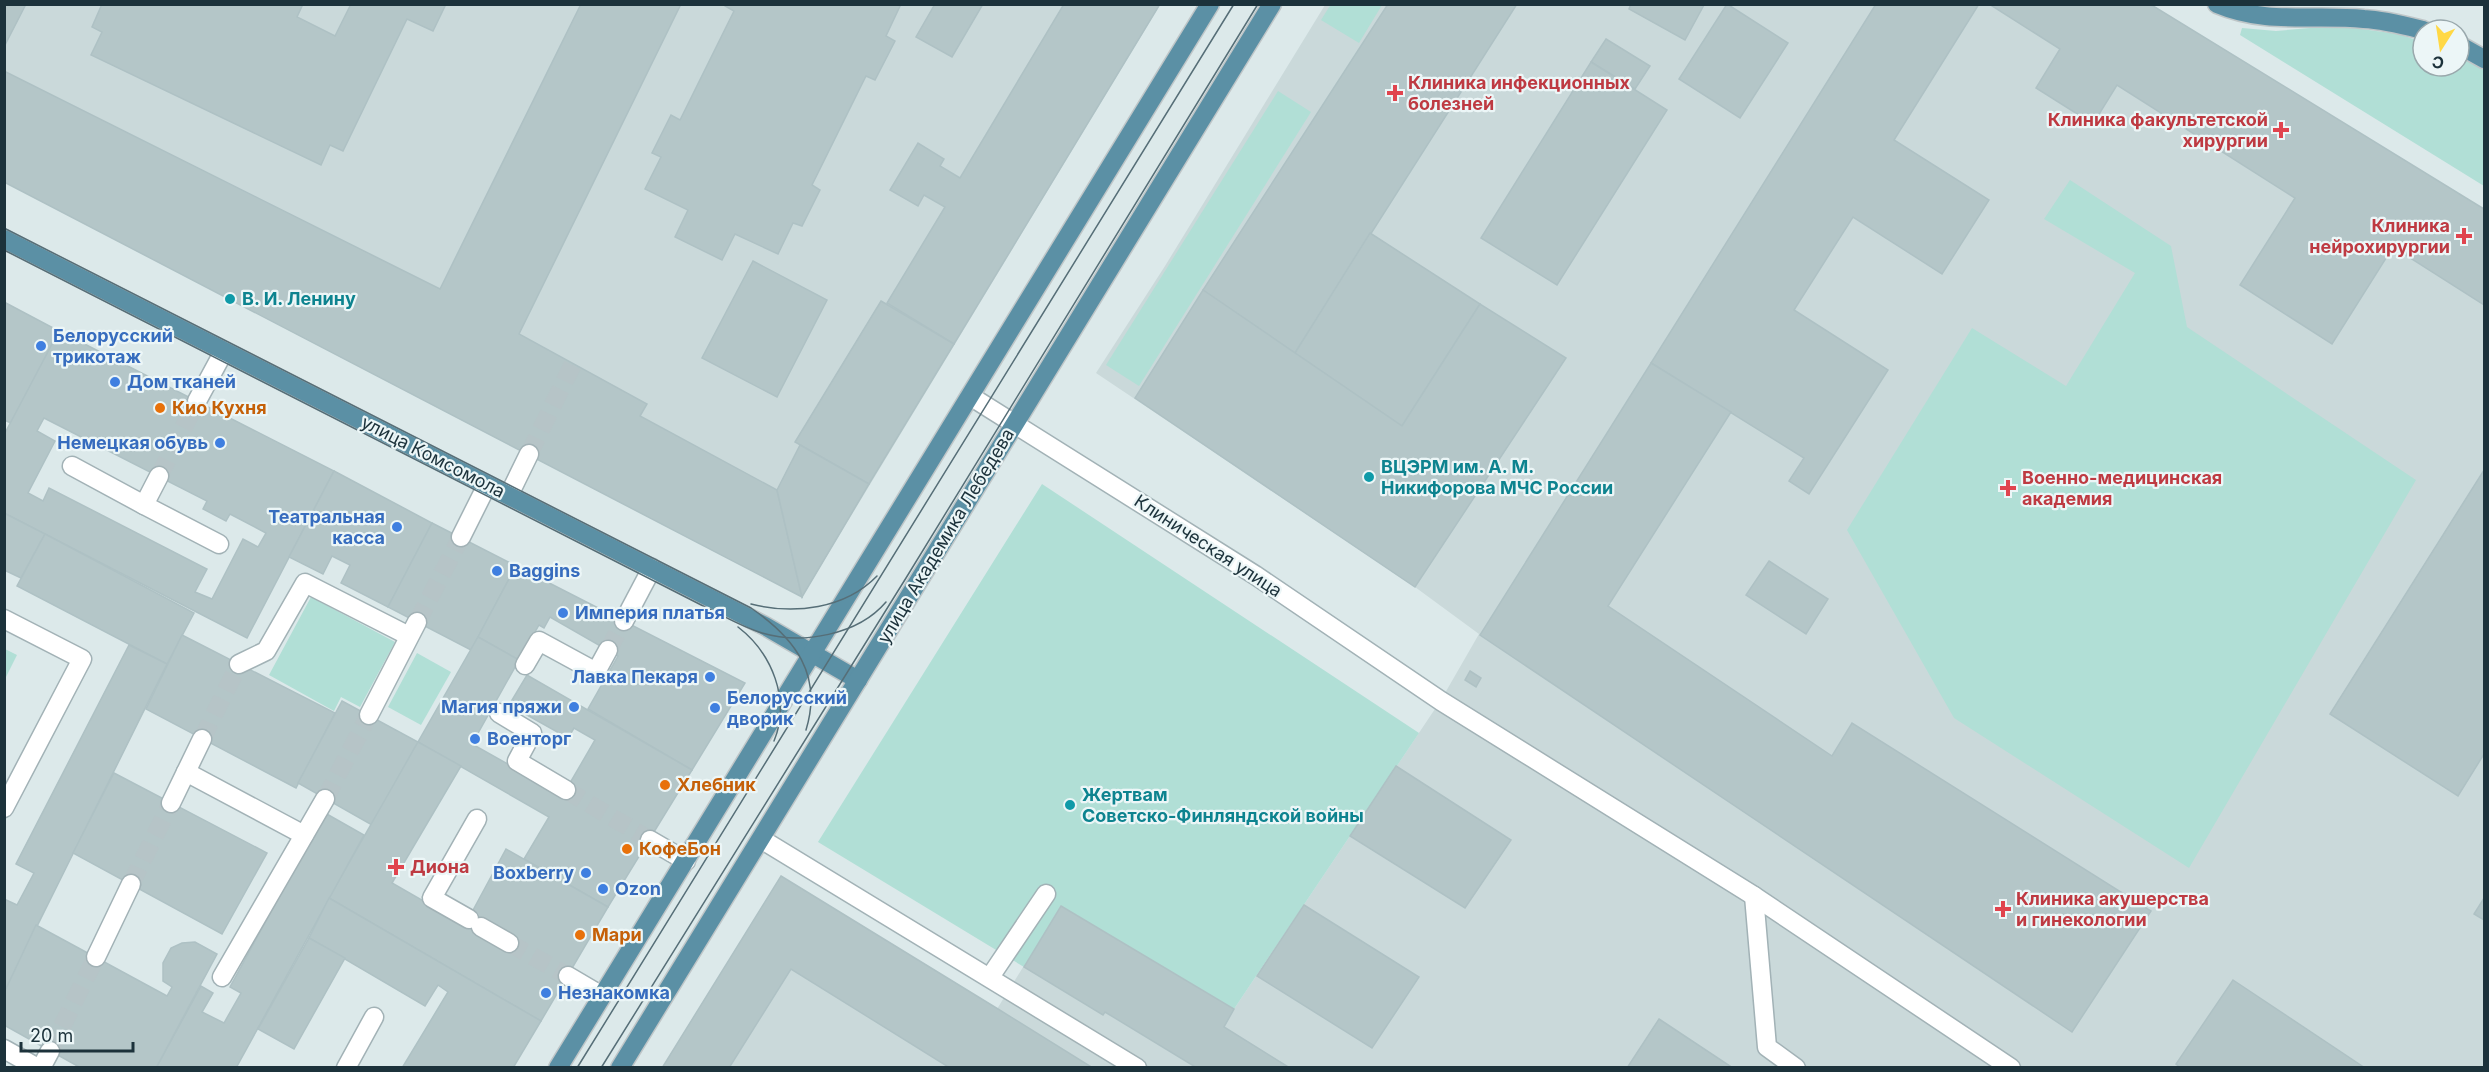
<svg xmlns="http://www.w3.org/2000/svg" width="2489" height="1072" font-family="Inter,sans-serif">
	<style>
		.built { fill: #cad9da }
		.green { fill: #b1dfd6 }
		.building { fill: #b4c6c8; stroke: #aec1c4; stroke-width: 1.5; fill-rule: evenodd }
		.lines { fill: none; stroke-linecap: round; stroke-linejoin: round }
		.minor-tunnel { stroke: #b6c4c7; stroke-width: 18; stroke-dasharray: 18 9; stroke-linecap: butt }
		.minor-casing { stroke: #a2b2b6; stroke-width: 21 }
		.major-casing { stroke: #bfc6c8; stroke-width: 21 }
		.minor { stroke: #fff; stroke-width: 18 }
		.major { stroke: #5b90a5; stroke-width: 18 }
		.tram { stroke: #566e77; stroke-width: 1.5 }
		.health-dot { fill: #e0444e; stroke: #ecf6f7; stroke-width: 2 }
		.culture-dot { fill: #0f9aa8; stroke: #ecf6f7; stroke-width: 2 }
		.shop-dot { fill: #3f7fe0; stroke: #ecf6f7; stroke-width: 2 }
		.food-dot { fill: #e8710a; stroke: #ecf6f7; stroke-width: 2 }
		.labels { text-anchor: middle; stroke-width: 4.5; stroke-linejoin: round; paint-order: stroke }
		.health-label { font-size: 18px; font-weight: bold; fill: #be3a42; stroke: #ecf6f7; text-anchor: start }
		.culture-label { font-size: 18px; font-weight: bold; fill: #0d838f; stroke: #ecf6f7; text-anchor: start }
		.shop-label { font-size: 18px; font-weight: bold; fill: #366cbe; stroke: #ecf6f7; text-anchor: start }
		.food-label { font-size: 18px; font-weight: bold; fill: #c56008; stroke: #ecf6f7; text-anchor: start }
		.street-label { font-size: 18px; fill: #1c323b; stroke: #ecf6f7 }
	</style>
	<rect width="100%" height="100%" fill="#dce9ea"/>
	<!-- built -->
	<g class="built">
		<polygon points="4,5 1160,5 802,597 5,182"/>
		<polygon points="1325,5 2150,5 2484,209 2484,1067 662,1068 781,876 997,1009 1061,906 1234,1009 1441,700 1479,634 1415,587 1096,373 1165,266"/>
	</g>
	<!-- green -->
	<g class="green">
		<polygon points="1331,4 1382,4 1382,5 1359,43 1321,20"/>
		<polygon points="2242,28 2276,31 2310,28 2354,28 2398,34 2423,42 2423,66 2459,66 2459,56 2484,68 2484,186 2240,35"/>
		<polygon points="1278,91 1311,112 1139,386 1106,365"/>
		<polygon points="2070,180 2171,246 2187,327 2416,480 2189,868 1954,718 1847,530 1972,328 2066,386 2135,273 2044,219"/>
		<polygon points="1042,484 1419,733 1234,1009 1061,906 1024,967 818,842"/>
		<polygon points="311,597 395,642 360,707 341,697 334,711 269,675"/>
		<polygon points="5,649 17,655 5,679"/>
		<polygon points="417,653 451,672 421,725 388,707"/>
	</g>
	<!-- building -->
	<g class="building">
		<polygon points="4,4 26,4 4,47"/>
		<polygon points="102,4 303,4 297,17 335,36 351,4 446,4 433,31 407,19 343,151 330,145 321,165 91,55 102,32 92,27"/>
		<polygon points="581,4 681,4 519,334 647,404 640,416 777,490 802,597 4,182 4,71 440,289"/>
		<polygon points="726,4 896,4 900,6 886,36 895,41 875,80 866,76 812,185 820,190 802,226 793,223 778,254 735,234 722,260 675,237 688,210 645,189 661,157 652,153 671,115 680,120 734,11 725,6"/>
		<polygon points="935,4 983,4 952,57 916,37"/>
		<polygon points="1064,4 1160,4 954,344 887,303 945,207 924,195 918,206 890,190 918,143 944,159 940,166 960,178"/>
		<polygon points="1388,4 1517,4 1295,353 1203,290"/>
		<polygon points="1631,4 1703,4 1704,5 1685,40 1629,9"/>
		<polygon points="1727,4 1788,43 1740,118 1679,79"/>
		<polygon points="1876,4 1979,4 1894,140 1989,200 1942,274 1853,217 1794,310 1888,370 1809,494 1789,481 1804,458 1651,363"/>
		<polygon points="1989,4 2150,4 2484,209 2484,305 2393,247 2332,344 2240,285 2295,198 2117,85 2093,124 2036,88 2060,49"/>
		<polygon points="1606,39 1650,66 1635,89 1591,62"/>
		<polygon points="1591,62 1667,110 1557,285 1481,238"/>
		<polygon points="1370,233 1480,304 1402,426 1295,353"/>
		<polygon points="753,261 827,300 777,397 702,358"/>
		<polygon points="1203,290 1402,426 1480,304 1566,358 1415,587 1135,398"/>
		<polygon points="881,301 954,344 869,484 795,442"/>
		<polygon points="4,302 59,331 11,423 4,420"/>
		<path d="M59,331L334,471L247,638L4,513V435ZM44,418L207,501L203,509L226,521L230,514L266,533L258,547L243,539L212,599L195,592L207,569L49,488L43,501L28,493L55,441L37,431Z"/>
		<polygon points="1651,363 1731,412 1608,606 1832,756 1852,723 2151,911 2072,1032 1480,635"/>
		<polygon points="800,445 869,484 802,597 777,490"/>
		<polygon points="2484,470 2484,754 2458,796 2330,714"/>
		<polygon points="334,471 432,523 388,607 341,583 350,565 332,556 323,574 289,557"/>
		<polygon points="4,513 45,534 21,578 4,570"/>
		<polygon points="432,523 516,566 471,650 388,607"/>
		<polygon points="45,534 194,613 167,664 17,586"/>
		<polygon points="1769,561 1828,599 1806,634 1746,595"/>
		<polygon points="516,566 745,683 692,770 588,709 618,656 550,617 544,628 539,625 519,660 478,637"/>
		<polygon points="182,635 335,713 296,788 146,709"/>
		<polygon points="478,637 519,660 472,744 563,795 595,740 574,728 568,738 509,705 527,675 692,770 608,907 524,859 549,817 418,742"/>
		<polygon points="129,645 167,664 4,993 4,899 17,905 34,873 16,864"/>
		<polygon points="1470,671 1481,678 1476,687 1465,680"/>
		<polygon points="342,701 418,742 372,825 298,783"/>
		<polygon points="418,742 461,766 392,883 465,925 506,849 608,907 541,1021 329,898"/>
		<polygon points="1396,766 1511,840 1465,908 1350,836"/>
		<polygon points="114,773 267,853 222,934 73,853"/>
		<polygon points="325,813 364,835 236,1068 156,1068 201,986 213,993 202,1012 224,1023 241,993 230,987"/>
		<polygon points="781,876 998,1009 1093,1068 950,1068 791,969 729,1068 662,1068"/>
		<polygon points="329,898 541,1021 513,1068 402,1068 448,992 438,985 425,1006 309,938"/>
		<polygon points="2484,898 2484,920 2474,914"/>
		<polygon points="1304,905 1419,977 1372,1048 1257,976"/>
		<polygon points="1061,906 1234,1009 1224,1027 1290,1068 1197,1068 1105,1012 1103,1015 1024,967"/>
		<polygon points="36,925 167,996 172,987 163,981 163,963 171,948 182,943 195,942 217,954 156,1068 81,1068 4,1025 4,993"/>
		<polygon points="309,938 345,958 294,1049 258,1029"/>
		<polygon points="2233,980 2365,1068 2181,1068 2176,1064"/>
		<polygon points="1659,1019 1733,1068 1627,1068"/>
	</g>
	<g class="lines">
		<!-- minor-tunnel -->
		<g class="minor-tunnel">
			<polyline points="529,454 573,364"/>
			<polyline points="159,476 197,401"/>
			<polyline points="417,622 461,537"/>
			<polyline points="608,650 624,621"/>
			<polyline points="202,739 239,664"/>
			<polyline points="566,790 650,840"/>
			<polyline points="325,799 369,715"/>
			<polyline points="131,884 171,803"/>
			<polyline points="509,943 568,976"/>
			<polyline points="50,1051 96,957"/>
		</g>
		<defs>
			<g id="minor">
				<polyline points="970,396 1255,575 1441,701 1754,896 2011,1068"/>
				<polyline points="197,401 224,351"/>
				<polyline points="72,466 144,505"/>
				<polyline points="159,476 144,505 219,544"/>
				<polyline points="509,495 529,454"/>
				<polyline points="461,537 487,485"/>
				<polyline points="4,619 82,659 4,808"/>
				<polyline points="624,621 652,568"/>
				<polyline points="239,664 266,651 305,583 409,636"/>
				<polyline points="525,665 539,641 596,672 608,650"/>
				<polyline points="499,713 532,733 517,761 566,790"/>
				<polyline points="369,715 417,622"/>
				<polyline points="186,772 304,835"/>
				<polyline points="171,803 202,739"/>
				<polyline points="761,839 1137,1068"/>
				<polyline points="650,840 686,861"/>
				<polyline points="1754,896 1767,1047 1796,1068"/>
				<polyline points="469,919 432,898 477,819"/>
				<polyline points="481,927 509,943"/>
				<polyline points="96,957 131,884"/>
				<polyline points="568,976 602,996"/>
				<polyline points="222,977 325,799"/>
				<polyline points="990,977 1046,894"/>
				<polyline points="4,1049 38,1068"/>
				<polyline points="41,1068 50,1051"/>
				<polyline points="346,1068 374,1017"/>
			</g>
			<g id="major">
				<path d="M2217,4C2267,25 2312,14 2364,19C2384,20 2403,25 2423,30"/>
				<polyline points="2459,45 2484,59"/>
				<polyline points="4,239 765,626 858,680"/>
				<polyline points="558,1068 1210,4"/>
				<polyline points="620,1068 1272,4"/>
			</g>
		</defs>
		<!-- minor casing -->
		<use href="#minor" class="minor-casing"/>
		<!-- major casing -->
		<use href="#major" class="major-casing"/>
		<!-- minor -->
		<use href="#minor" class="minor"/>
		<!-- major -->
		<use href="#major" class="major"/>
		<!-- tram -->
		<g class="tram">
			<path d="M4,228L751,608C795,638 823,675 806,730"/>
			<path d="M4,250L711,610C727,618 745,628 762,633C802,645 858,635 886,602"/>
			<path d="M751,604C794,615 845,609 877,576"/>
			<path d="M738,627C772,653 791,700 774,741"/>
			<polyline points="577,1068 1234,4"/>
			<polyline points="601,1068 906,578 1258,4"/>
		</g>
	</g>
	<!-- markers -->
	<g class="health-dot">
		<path d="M1392 84h6v6h6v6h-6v6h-6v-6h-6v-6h6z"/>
		<path d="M2278 121h6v6h6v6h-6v6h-6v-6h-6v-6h6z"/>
		<path d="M2461 227h6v6h6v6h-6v6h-6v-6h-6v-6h6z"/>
		<path d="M2005 479h6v6h6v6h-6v6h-6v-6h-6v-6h6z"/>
		<path d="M393 858h6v6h6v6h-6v6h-6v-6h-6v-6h6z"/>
		<path d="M2000 900h6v6h6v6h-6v6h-6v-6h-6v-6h6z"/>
	</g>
	<g class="culture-dot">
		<circle cx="230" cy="299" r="6"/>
		<circle cx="1369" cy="477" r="6"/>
		<circle cx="1070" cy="805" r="6"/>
	</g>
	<g class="shop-dot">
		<circle cx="41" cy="346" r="6"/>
		<circle cx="115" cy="382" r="6"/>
		<circle cx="220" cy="443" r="6"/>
		<circle cx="397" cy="527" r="6"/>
		<circle cx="497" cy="571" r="6"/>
		<circle cx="563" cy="613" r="6"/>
		<circle cx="710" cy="677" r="6"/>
		<circle cx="574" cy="707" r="6"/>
		<circle cx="715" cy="708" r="6"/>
		<circle cx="475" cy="739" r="6"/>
		<circle cx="586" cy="873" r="6"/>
		<circle cx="603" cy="889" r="6"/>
		<circle cx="546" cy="993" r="6"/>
	</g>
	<g class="food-dot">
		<circle cx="160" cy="408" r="6"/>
		<circle cx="665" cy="785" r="6"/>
		<circle cx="627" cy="849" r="6"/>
		<circle cx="580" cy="935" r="6"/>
	</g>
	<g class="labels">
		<!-- health labels -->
		<g class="health-label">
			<text x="1408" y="89">Клиника инфекционных<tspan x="1408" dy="21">болезней</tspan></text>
			<text x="2268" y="126" text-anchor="end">Клиника факультетской<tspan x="2268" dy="21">хирургии</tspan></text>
			<text x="2450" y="232" text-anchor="end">Клиника<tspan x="2450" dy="21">нейрохирургии</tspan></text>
			<text x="2022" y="484">Военно-медицинская<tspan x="2022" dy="21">академия</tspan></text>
			<text x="410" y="873">Диона</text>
			<text x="2016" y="905">Клиника акушерства<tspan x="2016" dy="21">и гинекологии</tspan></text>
		</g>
		<!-- culture labels -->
		<g class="culture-label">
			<text x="242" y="305">В. И. Ленину</text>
			<text x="1381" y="473">ВЦЭРМ им. А. М.<tspan x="1381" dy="21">Никифорова МЧС России</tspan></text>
			<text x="1082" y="801">Жертвам<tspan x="1082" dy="21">Советско-Финляндской войны</tspan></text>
		</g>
		<!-- shop labels -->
		<g class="shop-label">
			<text x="53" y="342">Белорусский<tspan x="53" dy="21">трикотаж</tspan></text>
			<text x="127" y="388">Дом тканей</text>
			<text x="208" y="449" text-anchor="end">Немецкая обувь</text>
			<text x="385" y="523" text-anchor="end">Театральная<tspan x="385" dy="21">касса</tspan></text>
			<text x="509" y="577">Baggins</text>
			<text x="575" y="619">Империя платья</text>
			<text x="698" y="683" text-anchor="end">Лавка Пекаря</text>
			<text x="727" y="704">Белорусский<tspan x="727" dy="21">дворик</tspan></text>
			<text x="562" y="713" text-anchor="end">Магия пряжи</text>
			<text x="487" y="745">Военторг</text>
			<text x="574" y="879" text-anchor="end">Boxberry</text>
			<text x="615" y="895">Ozon</text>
			<text x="558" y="999">Незнакомка</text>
		</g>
		<!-- food labels -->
		<g class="food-label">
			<text x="172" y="414">Кио Кухня</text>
			<text x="677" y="791">Хлебник</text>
			<text x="639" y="855">КофеБон</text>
			<text x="592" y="941">Мари</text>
		</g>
		<!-- street labels -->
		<g class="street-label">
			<text transform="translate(433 457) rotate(27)" y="6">улица Комсомола</text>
			<text transform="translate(946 536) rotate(-59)" y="6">улица Академика Лебедева</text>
			<text transform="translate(1208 546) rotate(33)" y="6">Клиническая улица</text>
		</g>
	</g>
	<!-- border -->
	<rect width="2489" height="1072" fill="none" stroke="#1c323b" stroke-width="12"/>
	<!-- north arrow -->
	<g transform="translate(2441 48) rotate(192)"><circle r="28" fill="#ecf6f7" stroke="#99a8ac" stroke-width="1.5"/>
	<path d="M0-4.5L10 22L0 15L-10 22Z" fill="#ffd845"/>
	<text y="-9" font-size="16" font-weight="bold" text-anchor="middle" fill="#1c323b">С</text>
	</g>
	<!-- scale -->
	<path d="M21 1042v9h112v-9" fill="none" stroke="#1c323b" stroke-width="3"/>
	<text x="30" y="1042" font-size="18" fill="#1c323b" stroke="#ecf6f7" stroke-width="4.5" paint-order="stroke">20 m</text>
</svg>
